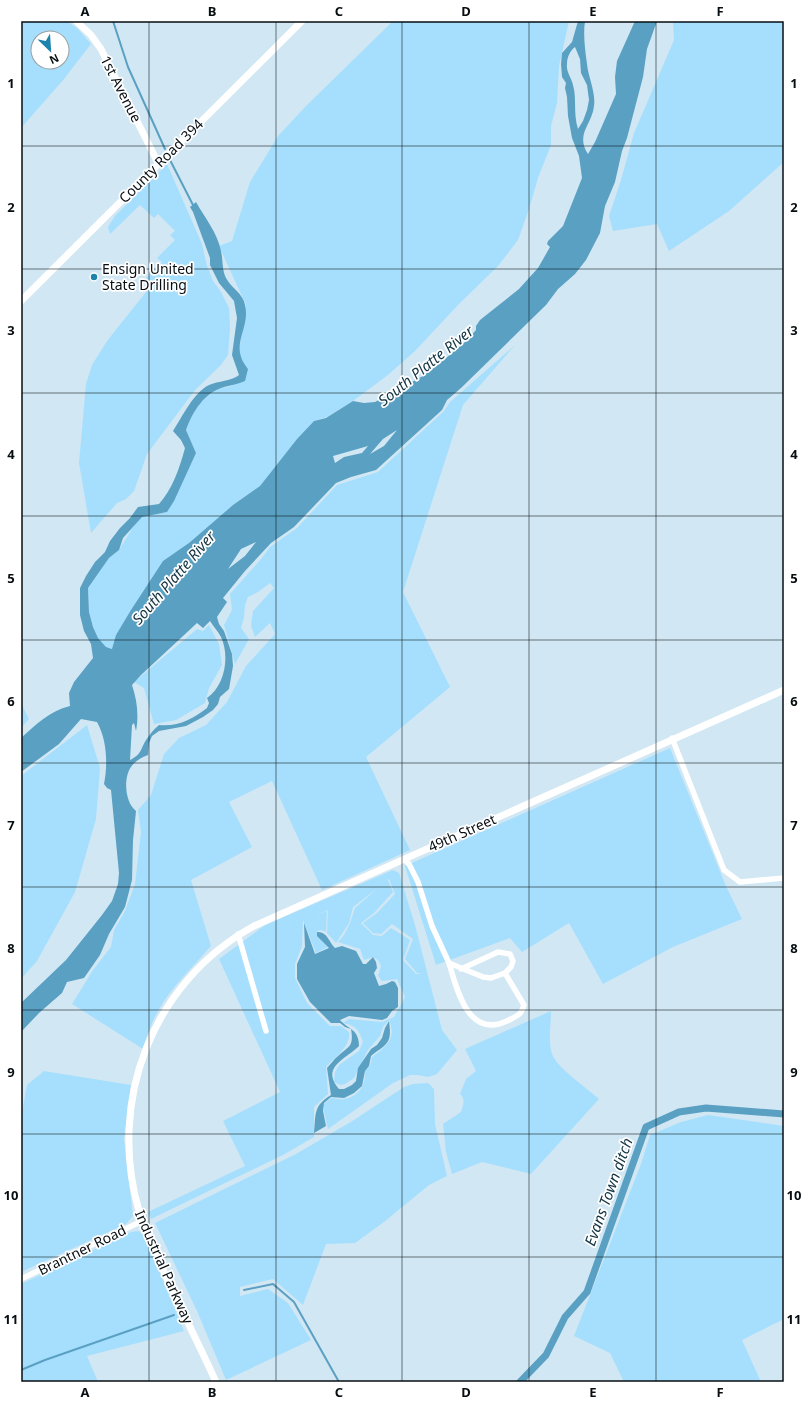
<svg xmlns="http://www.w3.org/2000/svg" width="805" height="1403" font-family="'Noto Sans',sans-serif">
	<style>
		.green { fill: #a6dffd; fill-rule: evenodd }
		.water { fill: #5aa0c3; fill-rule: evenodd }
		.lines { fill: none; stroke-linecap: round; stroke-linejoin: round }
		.stream { stroke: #5aa0c3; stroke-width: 2 }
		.canal { stroke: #5aa0c3; stroke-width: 7 }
		.minor { stroke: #fff; stroke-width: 5.5 }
		.tertiary { stroke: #fff; stroke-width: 7 }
		.grid { fill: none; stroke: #070e12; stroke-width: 1; stroke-opacity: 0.55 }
		.poi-dot { fill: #1d83ad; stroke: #fff; stroke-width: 1.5 }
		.labels { text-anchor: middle; stroke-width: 3.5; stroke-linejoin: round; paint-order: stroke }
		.street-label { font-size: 14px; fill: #070e12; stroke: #fff }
		.poi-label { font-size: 14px; fill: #070e12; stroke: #fff; text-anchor: start }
		.water-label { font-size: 15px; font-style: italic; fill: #123342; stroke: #fff }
		.neatline { fill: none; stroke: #070e12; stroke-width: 1.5 }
		.grid-label { font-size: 13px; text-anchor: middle; font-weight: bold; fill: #070e12 }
	</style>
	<rect width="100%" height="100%" fill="#d1e7f3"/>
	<!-- green -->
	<g class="green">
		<path d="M21,21H67L77,28L91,44L64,79L21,128ZM38,38H62V62H38Z"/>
		<path d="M393,21H569L559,66L557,103L551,126V145L538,178L529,209L518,240L498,266L458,305L415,351L388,375L353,401L327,417L314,421L297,439L260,486L233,505L189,543L113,649L106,647L98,638L93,627L89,612L88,588L109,558L119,550L135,524L143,516L167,512L196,453L186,430C193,411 202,396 221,388C225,387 230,387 233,385C239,383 244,374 248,369L242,362L239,353L246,305L219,246L232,241L250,182L278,136L306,106Z"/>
		<polygon points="673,21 784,21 784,162 729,211 669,251 657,224 613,231 609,216 621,180 634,133 674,40"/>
		<polygon points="167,164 202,244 207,266 213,281 221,292 229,308 230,328 228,355 220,366 195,390 147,454 134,491 126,499 117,503 91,533 79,463 86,384 92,365 107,341 150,287 145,279 162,262 157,258 175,240 170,235 175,231 158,214 154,218 140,205 110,234 108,227 115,216"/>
		<path d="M515,345L463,405L403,592L450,687L366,757L410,850L322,890L272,781L229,802L252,847L191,880L211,946C193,967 171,987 158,1011C151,1023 147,1036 143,1049L72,1004L93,970L111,947L114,930L125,911L135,884L141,832L138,810L151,795L164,754L179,738L206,725L227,702L246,666L275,634L270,623L255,637L251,626L253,611L274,588L270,583L258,592L248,597L245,605L244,617L241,628L249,639L235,664L224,625L232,610L230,594L262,558L270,547L297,528L337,485L378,472L444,411L450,402Z"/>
		<polygon points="209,625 219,644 222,665 209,688 205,703 176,720 154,724 144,688 134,682 197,629 203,631"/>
		<polygon points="21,703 29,719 21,728"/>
		<polygon points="87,725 100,768 96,819 75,892 37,961 21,979 21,776"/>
		<polygon points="670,748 726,886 742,919 673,947 603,984 569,923 522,952 510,938 436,965 405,866"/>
		<path d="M393,870L399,873L415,925L442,1030L457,1050L437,1074L428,1077L418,1075H410L393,1083L328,1129L324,1112V1104L331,1098C335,1098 341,1100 344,1099C359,1097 366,1084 365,1071L370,1066L372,1057C386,1046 397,1040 389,1020L383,1027L380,1036L368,1050L354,1078L345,1084L340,1085L334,1082L335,1072L339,1065L359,1051L363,1042C359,1030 356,1025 343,1023L349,1019L382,1022L394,1017L405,997L397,979L382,981L378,976L381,966L378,960L373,957L364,960L360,949L338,942L344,935L350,923L355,908L378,888L353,907L349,923L336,943L327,933L328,910L314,916L327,911L326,932L321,930L317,931V936L328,947L316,953L303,920L302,946L295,964V978L307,1003L330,1026H341L349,1032C351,1047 335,1057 326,1067L328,1094L314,1107V1137L283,1155L151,1219L148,1212L245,1166L223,1121L280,1092L219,959L265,925ZM389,879L395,894L377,913L363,923L373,933L381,934L392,924L413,939L405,959L417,973L422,974H416L403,960L410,940L391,928L382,936L373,935L361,923L374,913L393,892L388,880Z"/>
		<path d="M551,1011C551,1024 548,1041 552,1054C557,1068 587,1088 599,1099L531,1174L482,1162L452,1174L446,1152L443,1124L461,1112C463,1105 466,1099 460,1094L466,1079L476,1071L465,1049Z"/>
		<polygon points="44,1071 131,1085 124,1139 133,1216 126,1224 21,1272 21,1118 27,1085"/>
		<polygon points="428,1083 434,1089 435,1124 447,1176 429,1185 384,1222 355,1243 326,1244 303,1305 273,1279 240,1287 240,1296 268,1289 288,1303 311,1340 226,1380 197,1311 155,1223 296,1154 354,1120 404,1087 413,1084"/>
		<polygon points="708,1115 784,1126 784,1319 742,1340 761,1382 624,1382 610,1353 574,1336 641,1164 650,1135 681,1122"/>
		<polygon points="139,1231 145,1237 184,1331 87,1356 98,1382 21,1382 21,1284 131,1232"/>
	</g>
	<!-- water -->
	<g class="water">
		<path d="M578,21H585C583,34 585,50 587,64C588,76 596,93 594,106C592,125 575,134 588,154L595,142L616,94L615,77L617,61L635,21H657L647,49L643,77L627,138L622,151L615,182L605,206L600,233L586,260L575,274L558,289L546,305L461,388L447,400L442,410L376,470L351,477L336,483L294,527L271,543L245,571L223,598L227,602L217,617L219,624L224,631L232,654L233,666L229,689L220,697L218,704L213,710L203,717L186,726L159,731L152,736L149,743L148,755C142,757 135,761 131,767C123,778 125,803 136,811L133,840L132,880L125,907L109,934L100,955L84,978L67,982L62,993L39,1013L21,1032V1003L66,960L102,915L112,901L118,884L119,873L111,790L107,788L104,784C108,764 107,740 97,722L81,719L59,744L21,772V738C37,724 49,711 70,706L69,693L74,682L93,658L91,644L84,631L80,615V588L86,576L95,562L105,552L110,541L120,528L130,518L138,507L159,504C172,490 180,467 185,448L181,440L173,431C182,417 194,392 209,385C218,381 232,381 239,375L232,355L237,318L234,301L219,283L210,265V258L193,212L190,207L196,202C205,218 217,232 221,251C223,260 222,270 226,278C231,288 243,293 245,305C251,329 228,345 248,369L245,381C238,384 231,385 224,387C204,393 193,411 186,430L196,453L174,501L167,512L142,517L123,538L119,550L109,558L88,588L89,612L93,627L98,638L106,647L112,649L116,635L131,610L163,561L189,543L233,505L260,486L297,439L314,421L326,418L353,401L364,403L375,402L423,376L439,364L465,342L476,330V326L480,320L519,289L538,268L550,247L547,244L548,241L563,226L582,178L579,156L572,138L568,116L567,97L565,88L566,83L562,77L561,64L562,53L572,42ZM575,47L580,59L581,73L587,85L589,100L587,110L583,121L578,129C573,113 577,99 573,85C571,77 566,72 567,64C567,57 570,51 575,47ZM397,430L384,446L370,454L383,439ZM368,446L362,453L344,457L335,463L333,456ZM256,542L245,556L228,569L241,549ZM210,621C213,626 218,631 221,637C230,656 225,686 207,698L209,703L207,708C193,719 178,727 159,725C154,729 150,734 146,740C140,750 142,754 130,760L132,725L134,723L136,731C139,715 137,700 132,685L141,675L197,623L203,628Z"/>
		<path d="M304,923L315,954L329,948L317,936V932C327,931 329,942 335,948L342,946L356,951L363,964H366L373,957L376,962L377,968L374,973L379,986L386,984L392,981L395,982L398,988V1007L392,1011L387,1018L382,1020L349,1016L340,1020C349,1030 359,1029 359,1046C346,1059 320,1067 339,1089H344L352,1085L356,1081L358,1068L371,1049L377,1045L382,1038L385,1028L389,1021C392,1044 388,1043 371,1056L369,1066L365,1071L362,1086L354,1093L344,1098L331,1097L324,1103L323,1111L326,1126L314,1133C316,1114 313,1106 331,1095L327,1068C331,1064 334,1059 338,1056C349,1046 354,1047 351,1029L345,1027L340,1023H331L310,1002L297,979V964L305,947Z"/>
	</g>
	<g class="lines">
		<!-- stream -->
		<g class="stream">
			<polyline points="113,21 128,67 165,149"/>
			<polyline points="170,160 193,205"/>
			<polyline points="244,1290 273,1284 294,1302 339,1382"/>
			<polyline points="21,1370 45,1360 174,1315"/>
		</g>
		<!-- canal -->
		<polyline class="canal" points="520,1382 546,1355 565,1317 587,1292 646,1127 679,1112 706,1108 784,1114"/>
		<!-- minor -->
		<g class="minor">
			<polyline points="672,738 724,870 740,882 784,878"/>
			<polyline points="404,859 409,864 418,882 432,926 449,963 483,977 491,978 505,973 511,967 513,961 510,954 498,952 461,969"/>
			<polyline points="238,934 266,1031"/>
			<path d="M449,963C457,990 468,1039 507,1021C516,1016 521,1016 524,1005L505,973"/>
			<polyline points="21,1279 142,1221"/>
		</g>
		<!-- tertiary -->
		<g class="tertiary">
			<polyline points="76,21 91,35 101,49 158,163"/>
			<polyline points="21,301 302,21"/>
			<path d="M216,1382C197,1340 175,1298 157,1256C151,1241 143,1226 139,1211C107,1101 152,982 254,926L784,690"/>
		</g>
	</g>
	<!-- grid -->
	<path class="grid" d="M149,21V1382M276,21V1382M402,21V1382M529,21V1382M656,21V1382M21,146H784M21,269H784M21,393H784M21,516H784M21,640H784M21,763H784M21,887H784M21,1010H784M21,1134H784M21,1257H784"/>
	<!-- markers -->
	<circle class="poi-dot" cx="94" cy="277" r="4"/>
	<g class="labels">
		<!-- street labels -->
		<g class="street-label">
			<text transform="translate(121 89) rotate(63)" y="5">1st Avenue</text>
			<text transform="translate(161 161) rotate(-45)" y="5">County Road 394</text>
			<text transform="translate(462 833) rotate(-24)" y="5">49th Street</text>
			<text transform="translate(82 1250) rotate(-26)" y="5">Brantner Road</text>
			<text transform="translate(164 1267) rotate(66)" y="5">Industrial Parkway</text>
		</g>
		<!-- poi labels -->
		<g class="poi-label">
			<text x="102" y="274">Ensign United<tspan x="102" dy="16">State Drilling</tspan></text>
		</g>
		<!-- water labels -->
		<g class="water-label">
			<text transform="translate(426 366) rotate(-39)" y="5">South Platte River</text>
			<text transform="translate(174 578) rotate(-49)" y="5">South Platte River</text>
			<text transform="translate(609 1192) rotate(-70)" y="5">Evans Town ditch</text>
		</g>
	</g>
	<!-- border -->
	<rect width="805" height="1403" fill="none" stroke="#ffffff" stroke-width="44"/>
	<!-- north arrow -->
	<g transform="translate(50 50) rotate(155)"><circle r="19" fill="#ffffff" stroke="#9c9fa0"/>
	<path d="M0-3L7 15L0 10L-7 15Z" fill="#1d83ad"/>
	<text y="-6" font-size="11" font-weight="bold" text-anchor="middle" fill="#070e12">N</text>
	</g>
	<rect x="22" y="22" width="761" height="1359" class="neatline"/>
	<g class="grid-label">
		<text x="85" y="16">A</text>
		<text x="212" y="16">B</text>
		<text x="339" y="16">C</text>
		<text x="466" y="16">D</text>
		<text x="593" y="16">E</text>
		<text x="720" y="16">F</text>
		<text x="11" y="88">1</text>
		<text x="794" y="88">1</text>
		<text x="11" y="212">2</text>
		<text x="794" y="212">2</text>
		<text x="11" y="335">3</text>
		<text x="794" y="335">3</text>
		<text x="11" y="459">4</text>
		<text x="794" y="459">4</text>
		<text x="11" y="583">5</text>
		<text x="794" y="583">5</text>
		<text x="11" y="706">6</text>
		<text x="794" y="706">6</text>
		<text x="11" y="830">7</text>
		<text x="794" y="830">7</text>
		<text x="11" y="953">8</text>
		<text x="794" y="953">8</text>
		<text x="11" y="1077">9</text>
		<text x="794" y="1077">9</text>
		<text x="11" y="1200">10</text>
		<text x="794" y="1200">10</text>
		<text x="11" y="1324">11</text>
		<text x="794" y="1324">11</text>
		<text x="85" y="1397">A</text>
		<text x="212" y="1397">B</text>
		<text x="339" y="1397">C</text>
		<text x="466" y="1397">D</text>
		<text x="593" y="1397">E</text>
		<text x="720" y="1397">F</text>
	</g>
</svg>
